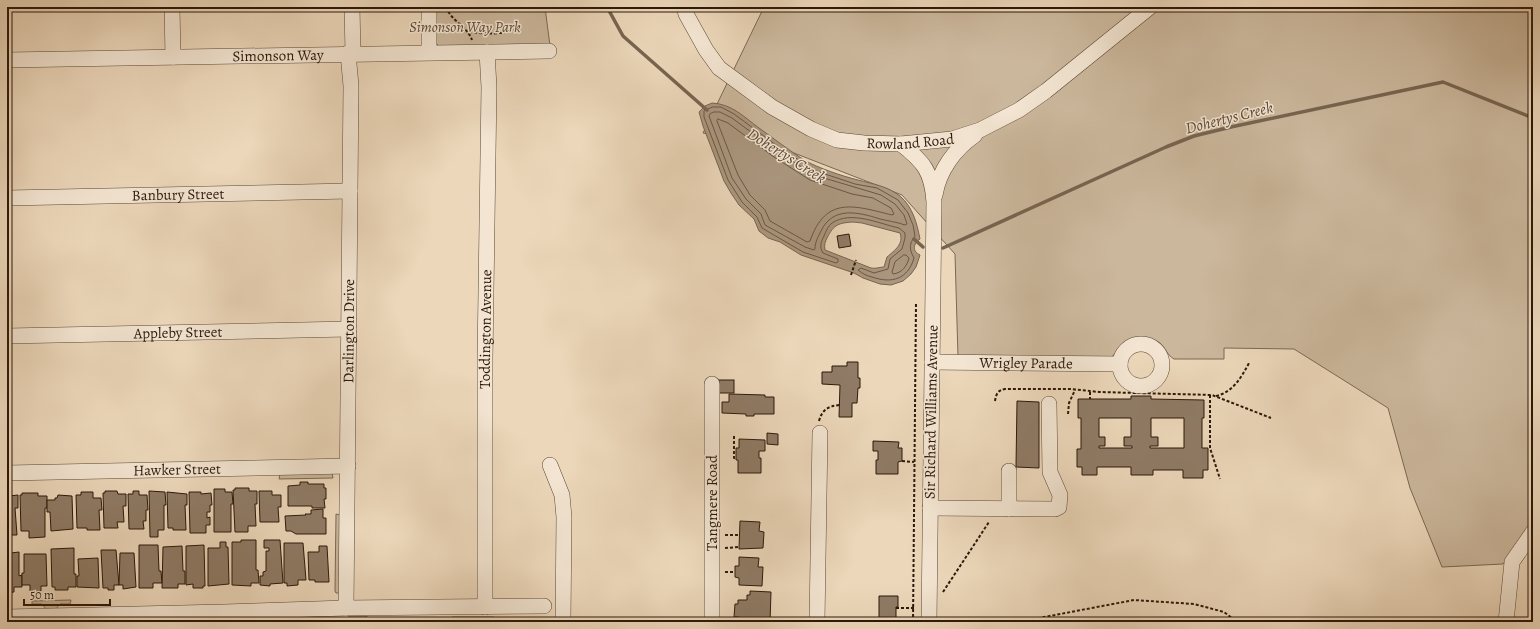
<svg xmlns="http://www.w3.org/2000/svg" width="1540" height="629" font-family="Alegreya,serif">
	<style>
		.green { fill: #cbb79c; stroke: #7b6853 }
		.water { fill: #aa967e; stroke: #776450; fill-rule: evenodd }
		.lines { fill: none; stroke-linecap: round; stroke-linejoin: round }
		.shore { stroke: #6a5744; stroke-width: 1 }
		.stream { stroke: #776450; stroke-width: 3.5 }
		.building { fill: #8f7b66; stroke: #2b180a; fill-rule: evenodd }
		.minor-casing { stroke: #5b4836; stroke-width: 16 }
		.path { stroke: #2b180a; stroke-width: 2; stroke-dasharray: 3 2; stroke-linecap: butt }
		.minor { stroke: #f3e5d2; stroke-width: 15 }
		.labels { text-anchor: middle; stroke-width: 3; stroke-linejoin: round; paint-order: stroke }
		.park-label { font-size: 15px; font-style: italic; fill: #5b4836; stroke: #f3e5d2 }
		.street-label { font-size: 15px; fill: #2b180a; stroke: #f3e5d2 }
		.water-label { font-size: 16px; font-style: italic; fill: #5e4a38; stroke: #f3e5d2 }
	</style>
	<rect width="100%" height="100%" fill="#ecd7ba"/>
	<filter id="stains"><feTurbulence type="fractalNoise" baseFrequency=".005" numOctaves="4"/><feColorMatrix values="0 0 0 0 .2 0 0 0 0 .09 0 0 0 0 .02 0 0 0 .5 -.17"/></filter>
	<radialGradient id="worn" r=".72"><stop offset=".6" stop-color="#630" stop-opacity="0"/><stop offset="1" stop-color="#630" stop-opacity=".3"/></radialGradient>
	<!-- green -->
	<g class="green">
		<polygon points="434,7 545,7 550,46 439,46 435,42"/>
		<path d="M764,7H1533V523L1503,564L1442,567L1410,488L1388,408L1294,349L1224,348V359H1174C1167,355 1166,349 1161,344C1158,341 1154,340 1150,339C1131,334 1121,346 1110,359L958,357L955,254L902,195L794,153L703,133Z"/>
		<polygon points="332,473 333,478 279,479 280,474"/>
		<polygon points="336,514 340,515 340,593 336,593 335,591"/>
		<polygon points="71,600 70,604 60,604 56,609 46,609 42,604 32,604 32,601"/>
		<polygon points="349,616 365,616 372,619 382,619 384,622 348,622"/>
		<polygon points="452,617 494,617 495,621 451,622"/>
	</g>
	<!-- water -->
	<path class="water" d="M712,103C732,104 744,117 759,128C774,139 789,150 804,160C818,168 842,176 858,180C873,184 887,186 900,196C913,207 917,224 920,239C913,244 912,251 920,255L916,267L911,274L903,281L891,285L880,284L863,278L854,273L801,255L780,242L768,238L759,231L754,219L739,205L731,193L724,181L703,126L699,112L705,106ZM853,222L862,223L900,233C904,244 895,250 887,257L884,267C880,267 876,269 871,268L825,250C824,245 825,242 827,238C834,224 839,223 853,222Z"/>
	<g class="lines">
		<!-- shore -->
		<g class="shore">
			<path d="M713,107H721L734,114L780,148L816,171L855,184L877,188L898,200L908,213L913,225L915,236C909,244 909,249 914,258C908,279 892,284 872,277C867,276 863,274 858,270L861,268L874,273L888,269L890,259L902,249L905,238V233L899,228C880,224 851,210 832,223C828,226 826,231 824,236C821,242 819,247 823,253L838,259V262L836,263L803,252L762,228L757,217L742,202L728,180L704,117V111Z"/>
			<path d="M714,112H720L732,118L778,152L814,175L881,195L895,204L904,215L907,224L905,225C897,222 888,221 880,219C858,212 833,206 821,231C818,237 815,242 815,249L814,250L805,247L765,225L761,214L746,199L732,178L709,116L710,114Z"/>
			<path d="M718,119L728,123L774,157L810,180L852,194L873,198L891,208L894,214L892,215C855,206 826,195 810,241L807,242L770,221L765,210L750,195L738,175L717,121Z"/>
			<path d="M904,255H906L909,258C907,266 902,273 893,274L892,272L895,262Z"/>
		</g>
		<!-- stream -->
		<g class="stream">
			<polyline points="607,7 623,36 707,110"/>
			<polyline points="914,239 923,247"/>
			<polyline points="943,248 1166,147 1194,136 1231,127 1443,82 1533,118"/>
		</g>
	</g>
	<!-- building -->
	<g class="building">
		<polygon points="849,234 851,246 839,248 837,236"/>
		<polygon points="847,362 858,362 858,378 860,378 860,388 858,388 857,403 852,403 852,417 839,417 840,385 822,384 822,372 832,372 832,366 847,366"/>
		<rect x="718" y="380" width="16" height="13"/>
		<polygon points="729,394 765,395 765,397 774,397 774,414 754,414 754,416 746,416 746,414 722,413 722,402 729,402"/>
		<path d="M1131,396H1151V399L1204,400V418H1202V448H1208V470H1203V478H1183V470H1153V475H1131V467H1097V475H1082V467H1077V449H1081V418H1078V399H1131ZM1099,418H1131V437H1124V446H1132V448H1099V446H1105V437H1099ZM1151,418H1184V448H1150V446H1158V437H1151Z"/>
		<polygon points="1017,401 1039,402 1039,468 1016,467"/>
		<polygon points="767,433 778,434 778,445 767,444"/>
		<polygon points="739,439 765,440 765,451 759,451 759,458 761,458 761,473 738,473 738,460 736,460 736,448 739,448"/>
		<polygon points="873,441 899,442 898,448 902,448 902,461 898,462 898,474 876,474 876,460 878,460 878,451 873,451"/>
		<polygon points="300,482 308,482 308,484 324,484 324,488 326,488 326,499 324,499 325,508 312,508 312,506 288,506 288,486 300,485"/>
		<polygon points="235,488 249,488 249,491 257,491 257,504 255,504 256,526 248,526 248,532 235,532 233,490 235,490"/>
		<polygon points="214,489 225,489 225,492 232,492 233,504 231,504 231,532 214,532"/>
		<polygon points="105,491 117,491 118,494 126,494 126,506 123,506 124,522 117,522 118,528 104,528 103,493 105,493"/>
		<polygon points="133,491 139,491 139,495 147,495 148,510 146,510 146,521 143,521 144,529 129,529 128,494 133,494"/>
		<polygon points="149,491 165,492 166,505 164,505 164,530 158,530 158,537 150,537"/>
		<polygon points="259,491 272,491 272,495 281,495 281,507 278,507 279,522 260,522"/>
		<polygon points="7,492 9,492 9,496 18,495 18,508 15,508 17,535 7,535"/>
		<polygon points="81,492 93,492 93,498 101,498 102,510 99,510 100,530 87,530 87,528 77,528 76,495 81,495"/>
		<polygon points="167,492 187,494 187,505 185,505 186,530 173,530 173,528 168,528"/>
		<polygon points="189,492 201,492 201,494 211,493 212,505 210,505 210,512 207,512 207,518 210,517 210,525 206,525 206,533 190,533"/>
		<polygon points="22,493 38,493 38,496 47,496 47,508 45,508 45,537 29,538 29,531 21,531 20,495 22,495"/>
		<polygon points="58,495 72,496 73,529 51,531 50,512 47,512 47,500 55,500 55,498 57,498"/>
		<polygon points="323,509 323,518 326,518 326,534 296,534 291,531 286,531 285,516 306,515 305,514 311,514 311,510"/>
		<polygon points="740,521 760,522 759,531 764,532 763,548 739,549"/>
		<polygon points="241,540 256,540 256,570 258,570 259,583 251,583 251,586 232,585 232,542 241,542"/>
		<polygon points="264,540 280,540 283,583 270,584 270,586 260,585 260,576 263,576 263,572 266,571 266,551 269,551 269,548 264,548"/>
		<polygon points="220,542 226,542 226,547 228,547 229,584 208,586 208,548 220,548"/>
		<polygon points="284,543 303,543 306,580 298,580 298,585 287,586 287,583 284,583"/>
		<polygon points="139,545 158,545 159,571 161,571 162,583 153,583 153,588 139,588"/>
		<polygon points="204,545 205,586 203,586 203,588 193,588 193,584 186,585 186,546"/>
		<polygon points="182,546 183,571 185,571 185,584 178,584 178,588 162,588 163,547"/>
		<polygon points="319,546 327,546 329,582 315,582 315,580 309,580 308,552 319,552"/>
		<polygon points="74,548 74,574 76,574 76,587 68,587 68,590 55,590 55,587 52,587 51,549"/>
		<polygon points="7,549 11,549 11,553 19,552 19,576 22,575 22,587 14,587 14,592 7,593"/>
		<polygon points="101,550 116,550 119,585 114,585 114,590 108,590 108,588 103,588"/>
		<polygon points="120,553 134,553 136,587 123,589 123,585 119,585"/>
		<polygon points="24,554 46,554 47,586 41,586 41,591 30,591 30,585 22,585 22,573 24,573"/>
		<polygon points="739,557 759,558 758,567 763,567 762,586 739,585 739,578 735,577 735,566 739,566"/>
		<polygon points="98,558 99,588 77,587 77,576 79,576 78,559"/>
		<polygon points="750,591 771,592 770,622 750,622 750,621 739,620 739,617 734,617 735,604 738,604 738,600 747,600 747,595 750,595"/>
		<polygon points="879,596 898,596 898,607 896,607 896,622 879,622"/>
	</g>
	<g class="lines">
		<defs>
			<g id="minor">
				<polyline points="172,7 173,57"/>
				<polyline points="352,7 353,53"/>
				<path id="s1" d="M684,7L686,14L706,50L719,68L772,107L811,129L837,140L864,143L901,144L952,139L980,130L1019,110L1046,91L1150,7"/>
				<polyline points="429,52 429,7"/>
				<path id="s2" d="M7,60L549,51"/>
				<path d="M901,144C924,162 932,172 934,202L929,622"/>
				<path d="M935,195C939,170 955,149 975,135"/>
				<path id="s3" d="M7,198L350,191"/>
				<path id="s4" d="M7,336L349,329"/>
				<circle cx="1141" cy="365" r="21"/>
				<path id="s5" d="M932,362L1120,364"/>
				<polyline points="550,465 562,495 564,517 563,622"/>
				<polyline points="1009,471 1009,509"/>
				<path id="s6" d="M7,473L348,466"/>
				<polyline points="930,508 1055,509 1059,507 1060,495 1050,472 1049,404"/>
				<path id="s7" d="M485,607V360L489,87L487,52"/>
				<path id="s8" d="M346,608L351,86L348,53"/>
				<polyline points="7,617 224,612 346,608 544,606"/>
				<polyline points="712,622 712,384"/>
				<polyline points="817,622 820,433"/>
				<polyline points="1506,622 1512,562 1533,532"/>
			</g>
		</defs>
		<!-- minor casing -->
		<use href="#minor" class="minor-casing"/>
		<!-- path -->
		<g class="path">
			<path d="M446,7C452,22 467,26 472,40"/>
			<path d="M469,32C486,34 503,35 519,28"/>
			<polyline points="851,275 856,260"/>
			<polyline points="1090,392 1090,399"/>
			<polyline points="1210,395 1210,448 1220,479"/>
			<path d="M1216,396C1233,392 1241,378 1249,363"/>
			<path d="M995,401C996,394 998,390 1005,389H1071L1099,392L1212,395L1271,418"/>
			<polyline points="1068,414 1069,403 1075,390"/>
			<path d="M819,421C822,410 828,406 840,405"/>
			<polyline points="734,436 734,458 736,458"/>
			<polyline points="902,461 914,462"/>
			<polyline points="725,535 740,535"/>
			<polyline points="725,548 739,547"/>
			<polyline points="725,572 735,572"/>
			<polyline points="943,592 989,522"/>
			<polyline points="896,608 914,608"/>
			<polyline points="913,622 916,302"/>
			<polyline points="1018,622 1134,600 1194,604 1224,612 1237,622"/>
		</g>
		<!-- minor -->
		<use href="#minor" class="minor"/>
	</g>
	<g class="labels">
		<!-- park labels -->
		<g class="park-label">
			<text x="465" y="32">Simonson Way Park</text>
		</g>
		<!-- street labels -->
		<g class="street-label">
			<text dy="5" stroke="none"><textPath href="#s2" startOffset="271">Simonson Way</textPath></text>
			<text dy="5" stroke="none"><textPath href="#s1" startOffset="283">Rowland Road</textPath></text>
			<text dy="5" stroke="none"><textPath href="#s3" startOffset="171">Banbury Street</textPath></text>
			<text dy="5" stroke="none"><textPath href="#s7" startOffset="278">Toddington Avenue</textPath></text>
			<text dy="5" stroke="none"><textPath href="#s8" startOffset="277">Darlington Drive</textPath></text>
			<text dy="5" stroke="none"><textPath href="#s4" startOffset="171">Appleby Street</textPath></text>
			<text dy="5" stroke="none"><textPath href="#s5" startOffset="94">Wrigley Parade</textPath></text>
			<text transform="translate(931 412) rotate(-89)" y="5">Sir Richard Williams Avenue</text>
			<text dy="5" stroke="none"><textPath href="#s6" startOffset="170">Hawker Street</textPath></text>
			<text transform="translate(712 503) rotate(-90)" y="5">Tangmere Road</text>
		</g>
		<!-- water labels -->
		<g class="water-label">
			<text transform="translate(1229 117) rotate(-14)" y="6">Dohertys Creek</text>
			<text transform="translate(787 155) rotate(32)" y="6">Dohertys Creek</text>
		</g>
	</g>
	<!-- margin -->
	<rect width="1540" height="629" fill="none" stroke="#ecd7ba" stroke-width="24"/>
	<rect x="8" y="8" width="1524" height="613" fill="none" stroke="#2b180a" stroke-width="2"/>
	<rect x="12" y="12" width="1516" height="605" fill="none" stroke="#2b180a"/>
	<!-- scale -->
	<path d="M24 599v6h86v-6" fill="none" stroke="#2b180a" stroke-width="2"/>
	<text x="30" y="599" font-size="12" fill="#2b180a" stroke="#f3e5d2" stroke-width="3" paint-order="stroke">50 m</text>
	<rect width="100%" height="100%" filter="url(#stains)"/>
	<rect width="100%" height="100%" fill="url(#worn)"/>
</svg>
